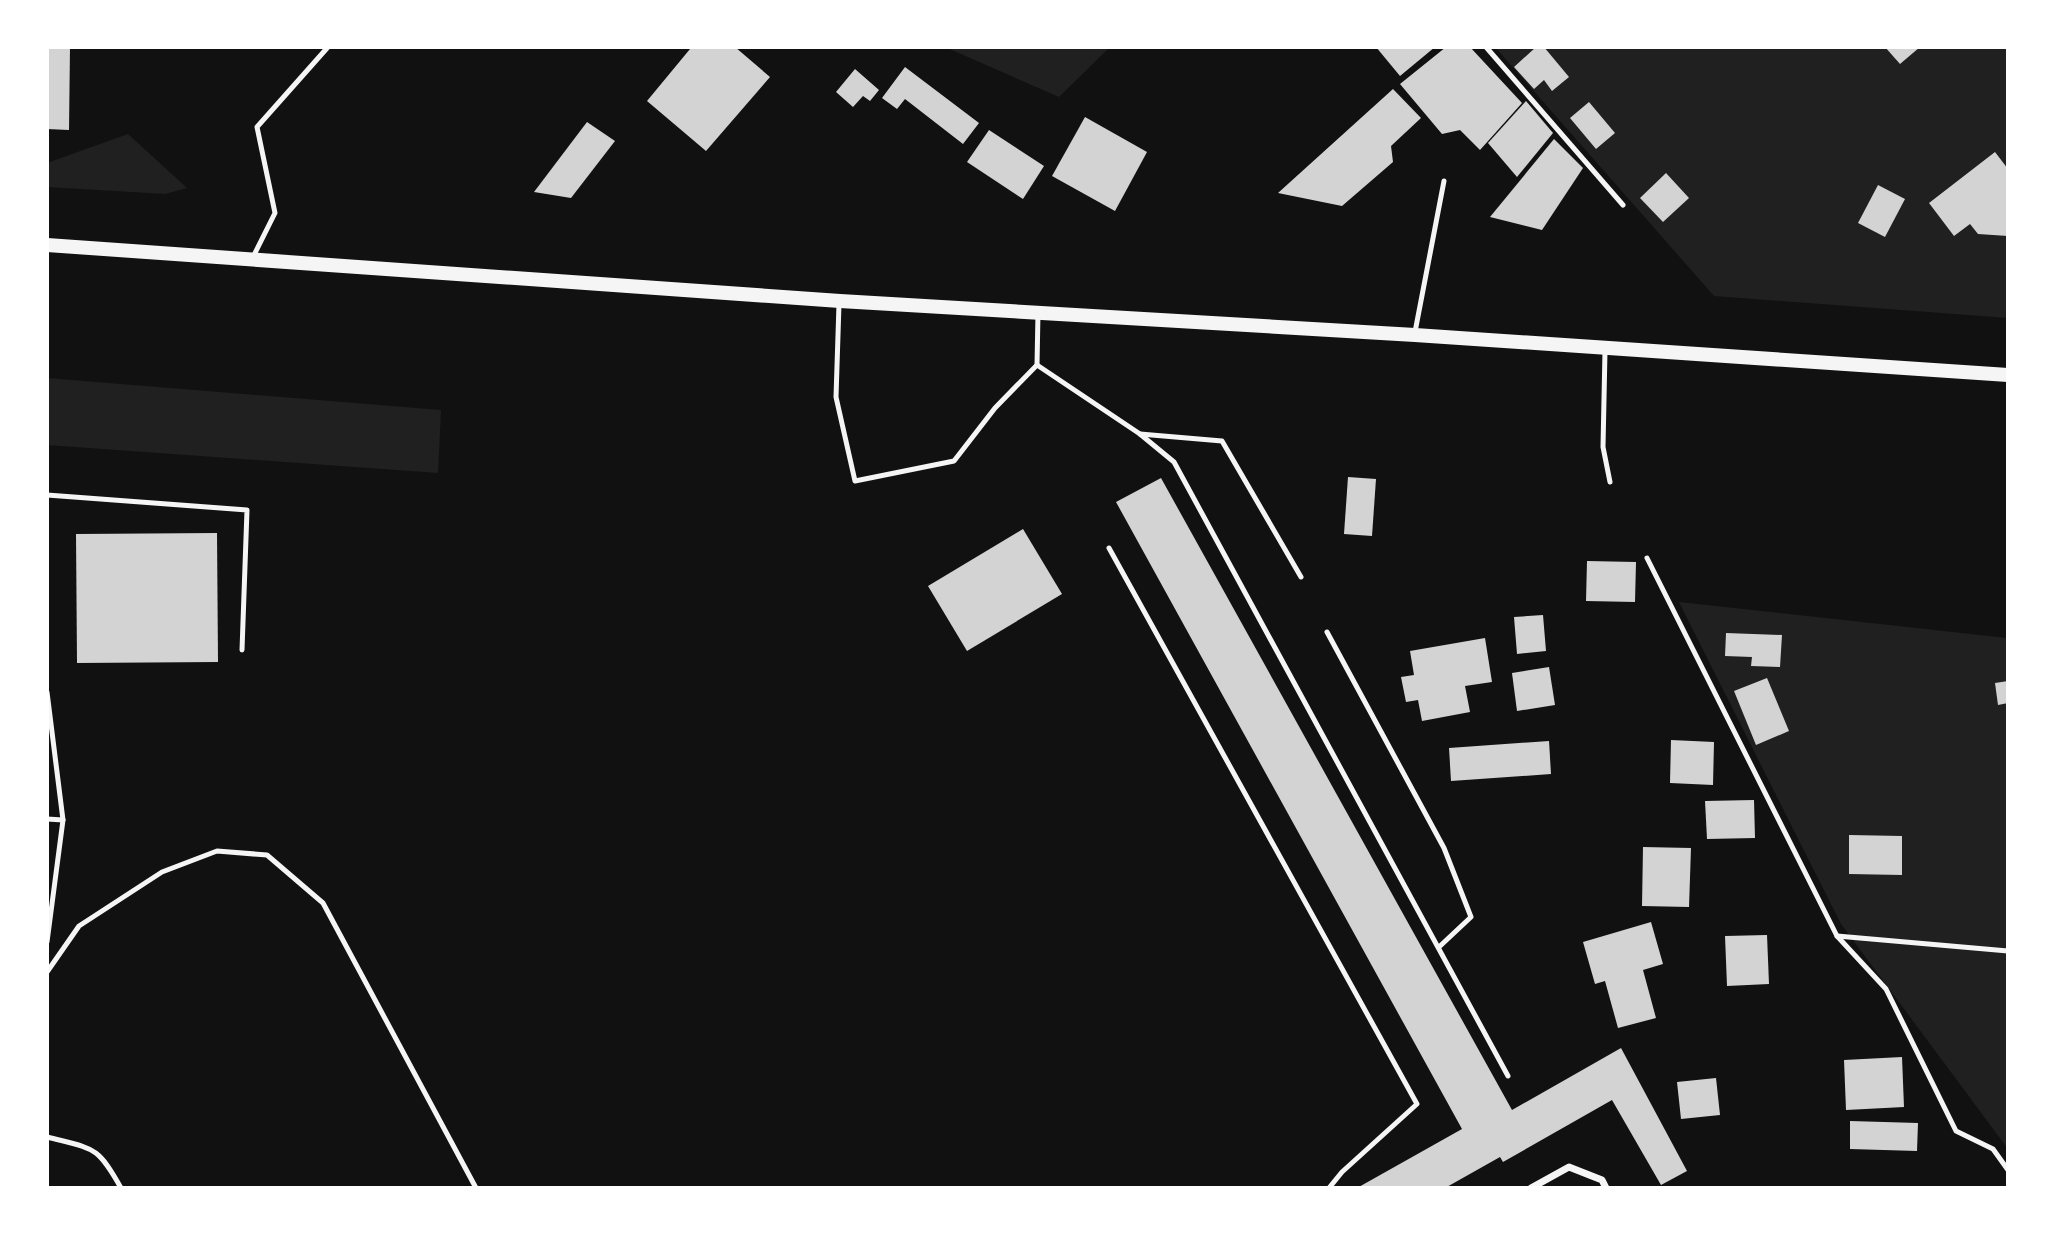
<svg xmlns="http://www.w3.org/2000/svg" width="2055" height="1235" font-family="Roboto,sans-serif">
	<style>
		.green { fill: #202020 }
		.building { fill: #d3d3d3 }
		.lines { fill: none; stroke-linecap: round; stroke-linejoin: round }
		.service { stroke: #f5f5f5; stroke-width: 5 }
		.minor { stroke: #f5f5f5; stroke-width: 7 }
		.secondary { stroke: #f5f5f5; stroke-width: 14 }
	</style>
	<rect width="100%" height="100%" fill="#111"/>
	<!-- green -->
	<g class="green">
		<polygon points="945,47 1110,47 1059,97"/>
		<polygon points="1495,47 2008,47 2008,318 1714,296"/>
		<polygon points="128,134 187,188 165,194 47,187 47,163"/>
		<polygon points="47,378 441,410 438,473 47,445"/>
		<polygon points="1679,602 2007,638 2008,1149 1841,924"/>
	</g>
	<!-- building -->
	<g class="building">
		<polygon points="47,47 70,47 69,130 47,129"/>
		<polygon points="688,47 735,47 770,77 706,151 647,101 690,49"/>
		<polygon points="1376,47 1435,47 1400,76"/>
		<polygon points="1446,47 1470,47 1522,103 1480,150 1460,130 1442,134 1400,84"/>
		<polygon points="1536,47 1544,47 1569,77 1552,91 1544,80 1534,89 1514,67"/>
		<polygon points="1885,47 1920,47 1900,64"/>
		<polygon points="905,67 979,123 963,144 905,99 897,109 882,98"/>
		<polygon points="855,69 879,90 870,101 863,96 853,107 836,92"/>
		<polygon points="1393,89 1421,118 1391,146 1393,162 1342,206 1278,193"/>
		<polygon points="1526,101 1553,133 1517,177 1488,143"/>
		<polygon points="1589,102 1615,133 1596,149 1570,118"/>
		<polygon points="1085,117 1147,152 1115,211 1052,176"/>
		<polygon points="587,122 615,141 571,198 534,192"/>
		<polygon points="989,130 1044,166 1023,199 967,162"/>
		<polygon points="1554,139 1583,168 1542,230 1490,217"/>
		<polygon points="1995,152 2008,169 2008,236 1978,234 1970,224 1954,236 1929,203"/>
		<polygon points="1666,173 1689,198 1663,222 1640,198"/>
		<polygon points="1878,185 1905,199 1885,237 1858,223"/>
		<polygon points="1348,477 1376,479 1372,536 1344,534"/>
		<polygon points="1161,478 1512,1110 1621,1048 1687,1171 1661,1185 1612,1100 1503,1162 1500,1157 1445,1188 1357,1188 1462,1129 1116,502"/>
		<polygon points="1023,529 1062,594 967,651 928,586"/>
		<polygon points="217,533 218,662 77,663 76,534"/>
		<polygon points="1587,561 1636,562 1635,602 1586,601"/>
		<polygon points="1543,615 1546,651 1517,654 1514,617"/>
		<polygon points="1726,633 1782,635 1780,667 1751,666 1752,657 1725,656"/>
		<polygon points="1485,638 1492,682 1465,686 1470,712 1422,721 1418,700 1406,702 1401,677 1414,675 1410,651"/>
		<polygon points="1549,667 1555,705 1517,711 1512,673"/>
		<polygon points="1767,678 1789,731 1756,745 1734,691"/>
		<polygon points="2008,681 2008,703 1998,705 1995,683"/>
		<polygon points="1671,740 1714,742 1713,785 1670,783"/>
		<polygon points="1549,741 1551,774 1451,781 1449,748"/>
		<polygon points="1754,800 1755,838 1707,839 1705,801"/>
		<polygon points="1849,835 1902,836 1902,875 1849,874"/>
		<polygon points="1643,847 1691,848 1689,907 1642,906"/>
		<polygon points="1651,922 1663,964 1643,970 1656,1018 1618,1028 1605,981 1595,984 1583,942"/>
		<polygon points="1767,935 1769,984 1727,986 1725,936"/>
		<polygon points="1902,1057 1904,1107 1846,1110 1844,1060"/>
		<polygon points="1716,1078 1720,1115 1681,1119 1677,1082"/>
		<polygon points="1850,1121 1918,1123 1917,1151 1850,1149"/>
	</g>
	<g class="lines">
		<!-- service -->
		<g class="service">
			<polyline points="1486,47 1623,205"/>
			<polyline points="253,257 275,213 257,127 328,47"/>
			<polyline points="839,304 836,397 855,481 954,461 995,408 1037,365 1038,313"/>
			<polyline points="1415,332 1444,181"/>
			<polyline points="1605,351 1603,447 1610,482"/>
			<polyline points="1037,365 1140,434 1174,462 1508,1076"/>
			<polyline points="1140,434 1222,441 1301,577"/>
			<polyline points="47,495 247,510 242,650"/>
			<polyline points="1109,548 1417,1104 1342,1172 1329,1188"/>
			<polyline points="1647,558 1837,936 1886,989 1956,1131 1993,1149 2008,1170"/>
			<polyline points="1327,632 1444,848 1471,917 1439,947"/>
			<polyline points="47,692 63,820 47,942"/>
			<polyline points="47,819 63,820"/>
			<polyline points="1837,936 2008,951"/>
			<polyline points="47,972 79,926 162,872 217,851 267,855 323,903 476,1188"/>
			<path d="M47,1137C94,1149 97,1145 121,1188"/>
		</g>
		<!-- minor -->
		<polyline class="minor" points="1531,1188 1569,1167 1602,1180 1606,1188"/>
		<!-- secondary -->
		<polyline class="secondary" points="47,245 840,301 1415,335 2008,375"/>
	</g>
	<!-- border -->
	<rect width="2055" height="1235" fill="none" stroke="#ffffff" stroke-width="98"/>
</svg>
